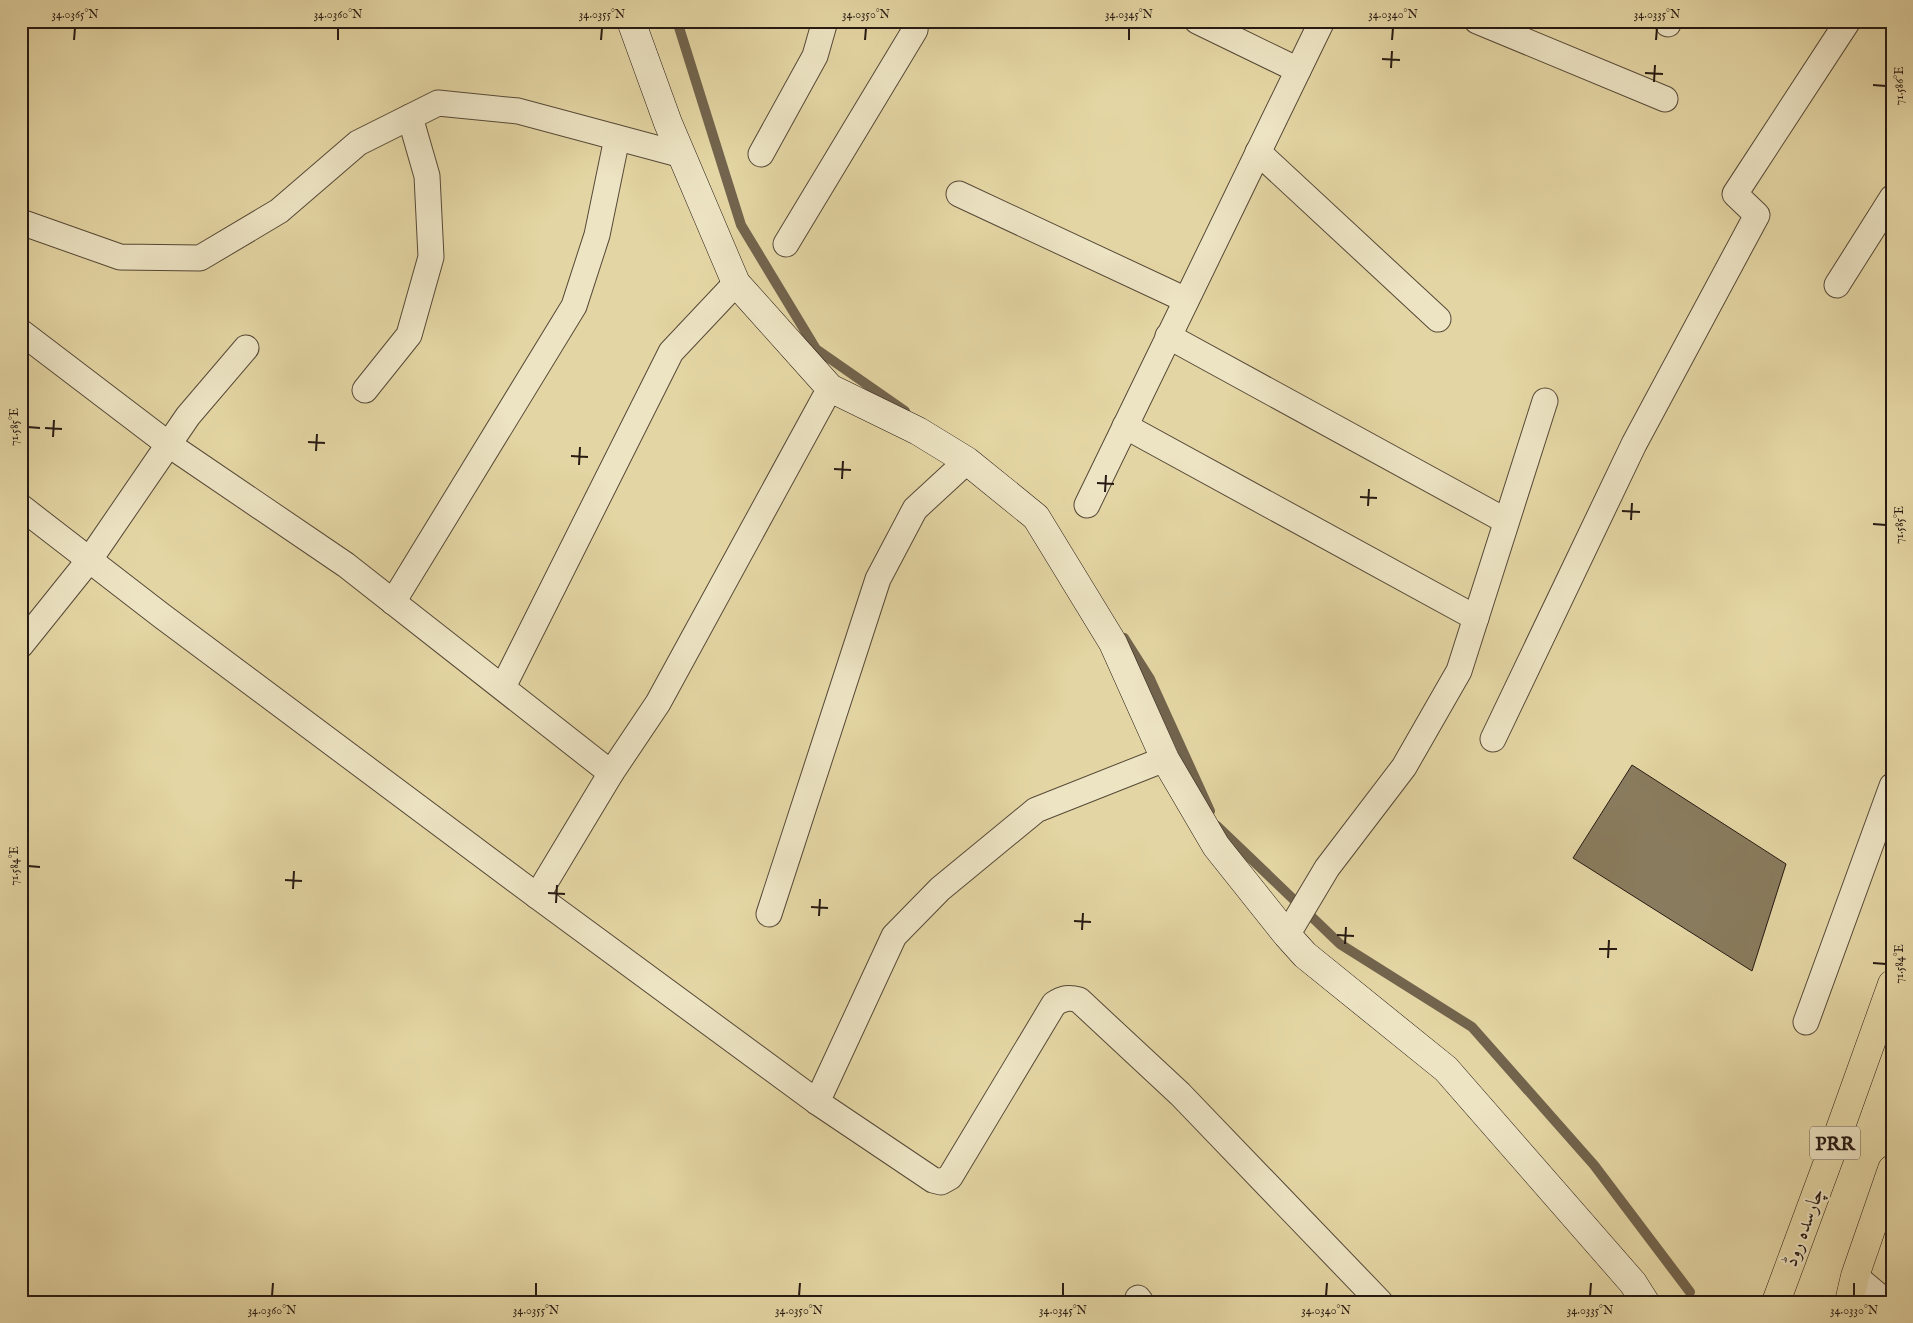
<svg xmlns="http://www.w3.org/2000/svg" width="1913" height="1323" font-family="'IM FELL English',Amiri,serif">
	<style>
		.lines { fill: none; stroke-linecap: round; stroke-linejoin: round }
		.stream { stroke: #72644d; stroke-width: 10 }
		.building { fill: #897c5e; stroke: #271a13 }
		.street-casing { stroke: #564937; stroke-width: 27 }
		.secondary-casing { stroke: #271a13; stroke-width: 29 }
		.highway-casing { stroke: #271a13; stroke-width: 29 }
		.street { stroke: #ede4c4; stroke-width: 25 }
		.secondary { stroke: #ede4c4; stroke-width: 28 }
		.highway { stroke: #e4d6a4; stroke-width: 28 }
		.ticks { fill: none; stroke: #271a13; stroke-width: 2 }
		.labels { text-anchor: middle; stroke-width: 4; stroke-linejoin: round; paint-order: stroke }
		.shield { fill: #ede4c4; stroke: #625748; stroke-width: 1 }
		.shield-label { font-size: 19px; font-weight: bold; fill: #271a13 }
		.street-label { font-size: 20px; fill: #271a13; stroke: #ede4c4 }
		.neatline { fill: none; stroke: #271a13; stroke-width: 2 }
		.ticks-label { font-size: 12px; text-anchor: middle; fill: #271a13 }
	</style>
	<rect width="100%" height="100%" fill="#e4d6a4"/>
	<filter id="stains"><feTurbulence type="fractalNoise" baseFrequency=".004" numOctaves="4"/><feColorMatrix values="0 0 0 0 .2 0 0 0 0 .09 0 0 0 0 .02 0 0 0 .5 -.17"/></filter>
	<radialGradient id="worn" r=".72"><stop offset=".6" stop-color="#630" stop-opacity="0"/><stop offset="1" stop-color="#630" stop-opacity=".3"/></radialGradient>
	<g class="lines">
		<!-- stream -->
		<g class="stream">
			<polyline points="677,21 741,225 816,349 905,411"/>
			<polyline points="1124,638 1150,679 1210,811"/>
			<polyline points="1217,826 1340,944 1472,1027 1594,1165 1690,1292"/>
		</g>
	</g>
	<!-- building -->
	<polygon class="building" points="1632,765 1786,864 1752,971 1573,858"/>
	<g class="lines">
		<defs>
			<g id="street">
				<polyline points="1197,21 1298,70"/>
				<polyline points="1477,21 1665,99"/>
				<polyline points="1668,24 1669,21"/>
				<polyline points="1258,152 1438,319"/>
				<polyline points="761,154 815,56 825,21"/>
				<polyline points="959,194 1186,300"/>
				<polyline points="21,222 120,257 200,258 279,211 358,143 438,103 518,111 682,155"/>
				<polyline points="786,244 915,30 916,21"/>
				<polyline points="1837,285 1892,198"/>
				<polyline points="21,332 168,444 346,565 611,773"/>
				<polyline points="1168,336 1506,521"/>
				<polyline points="365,390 409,335 431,257 427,176 410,117"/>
				<polyline points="1125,426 1476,618"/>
				<polyline points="1087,505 1322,21"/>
				<path d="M21,507L162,616L537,896L817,1102L933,1180L941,1182L950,1177L1054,1004C1063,998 1069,997 1079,1000L1180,1094L1380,1302"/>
				<polyline points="393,602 574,306 597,235 617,138"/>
				<polyline points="21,645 90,559 188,416 246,348"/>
				<polyline points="503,687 671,352 736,283"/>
				<polyline points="1493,739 1634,444 1757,215 1735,194 1848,21"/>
				<polyline points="537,896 611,773 658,703 830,388"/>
				<polyline points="769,914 878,579 915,509 967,461"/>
				<polyline points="1287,935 1327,868 1404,767 1459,671 1545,401"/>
				<polyline points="1806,1022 1892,786"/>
				<polyline points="817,1102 894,936 940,889 1036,810 1165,759"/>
				<polyline points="1855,1276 1886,1302"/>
				<polyline points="1138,1298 1141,1302"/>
			</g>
			<polyline id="secondary" points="631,21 668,123 736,283 830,388 918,431 967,461 1036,517 1113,643 1165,759 1216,846 1287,935 1305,955 1446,1069 1633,1283 1645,1302"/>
			<g id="highway">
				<polyline points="1776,1302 1840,1129 1892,984"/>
				<polyline points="1849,1302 1855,1276 1892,1169"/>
			</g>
		</defs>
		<!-- street casing -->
		<use href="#street" class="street-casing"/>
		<!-- secondary casing -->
		<use href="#secondary" class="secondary-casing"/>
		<!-- highway casing -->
		<use href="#highway" class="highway-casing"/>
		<!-- street -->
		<use href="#street" class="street"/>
		<!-- secondary -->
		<use href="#secondary" class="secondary"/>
		<!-- highway -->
		<use href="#highway" class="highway"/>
	</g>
	<!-- ticks -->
	<path class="ticks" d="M74,40L75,28M338,40V28M601,40L602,28M865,40L866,28M1129,40V28M1392,40L1393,28M1656,40L1657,28M1382,59L1400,60M1391,68L1392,51M1645,73L1663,74M1654,82L1655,65M1873,85L1886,86M28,427L40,428M45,428L62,429M53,437L54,420M308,442L325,443M316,451L317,434M571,456L588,457M579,465L580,447M834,469L851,470M842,479L843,461M1097,483L1114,484M1105,492L1106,475M1360,497L1377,498M1368,506L1369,489M1622,511L1640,512M1631,520L1632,503M1873,524L1886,525M28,866L40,867M285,880L302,881M293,889L294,871M548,893L565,894M556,903L557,885M811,907L828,908M819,916L820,899M1074,921L1091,922M1082,930L1083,913M1337,935L1354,936M1345,944L1346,927M1599,949H1617M1608,958L1609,940M1873,963L1886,964M272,1296L273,1283M536,1296V1283M799,1296L800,1283M1063,1296V1283M1326,1296L1327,1283M1590,1296L1591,1283M1854,1296V1283"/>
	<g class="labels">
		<!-- shield labels -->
		<rect class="shield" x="1810" y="1126.5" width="50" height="33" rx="4"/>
		<g class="shield-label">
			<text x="1835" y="1150">PRR</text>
		</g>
		<!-- street labels -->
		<g class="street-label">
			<text transform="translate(1803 1227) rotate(-70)" y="7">چارسدہ روڈ</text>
		</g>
	</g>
	<!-- margin -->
	<rect width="1913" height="1323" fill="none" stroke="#e4d6a4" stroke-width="55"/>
	<rect x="28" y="28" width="1858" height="1268" class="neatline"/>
	<g class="ticks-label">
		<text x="75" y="18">34.0365°N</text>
		<text x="338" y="18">34.0360°N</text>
		<text x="602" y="18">34.0355°N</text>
		<text x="866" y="18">34.0350°N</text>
		<text x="1129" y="18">34.0345°N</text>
		<text x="1393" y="18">34.0340°N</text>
		<text x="1657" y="18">34.0335°N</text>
		<text transform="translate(1899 86) rotate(-90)" y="4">71.586°E</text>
		<text transform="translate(14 427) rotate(-90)" y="4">71.585°E</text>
		<text transform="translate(1899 525) rotate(-90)" y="4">71.585°E</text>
		<text transform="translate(14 866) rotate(-90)" y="4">71.584°E</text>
		<text transform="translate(1899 964) rotate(-90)" y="4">71.584°E</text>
		<text x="272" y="1314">34.0360°N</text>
		<text x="536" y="1314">34.0355°N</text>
		<text x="799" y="1314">34.0350°N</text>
		<text x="1063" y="1314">34.0345°N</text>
		<text x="1326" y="1314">34.0340°N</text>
		<text x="1590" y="1314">34.0335°N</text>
		<text x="1854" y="1314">34.0330°N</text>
	</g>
	<rect width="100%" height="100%" filter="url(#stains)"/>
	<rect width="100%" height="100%" fill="url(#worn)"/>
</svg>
